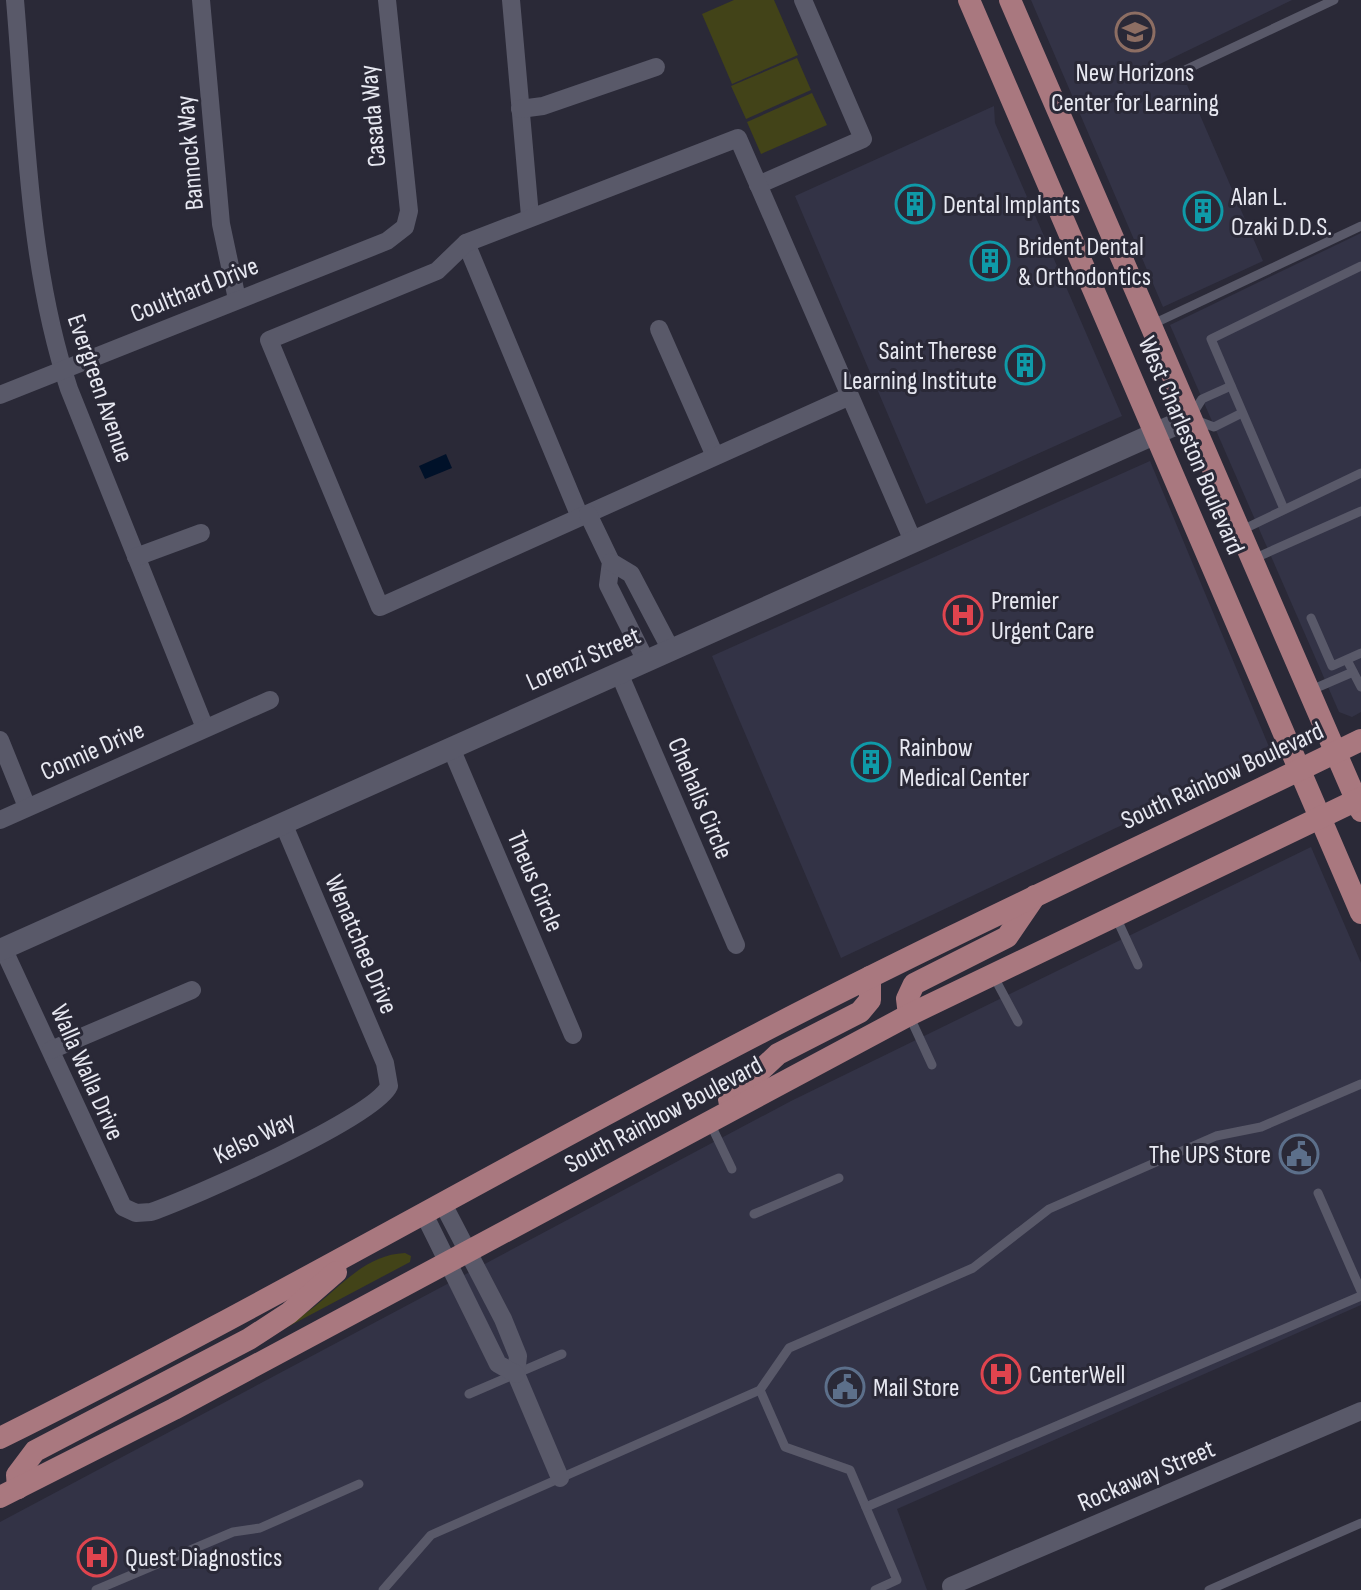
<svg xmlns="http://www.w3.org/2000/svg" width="1361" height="1590" font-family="'Sofia Sans Condensed',sans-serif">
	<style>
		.built { fill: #333346 }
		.green { fill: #424318 }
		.water { fill: #001129 }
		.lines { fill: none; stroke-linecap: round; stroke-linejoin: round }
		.service { stroke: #595969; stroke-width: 9 }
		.minor { stroke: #595969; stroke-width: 18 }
		.tertiary { stroke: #595969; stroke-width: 22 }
		.primary { stroke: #a9787f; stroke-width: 22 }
		.labels { text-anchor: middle; stroke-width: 6; stroke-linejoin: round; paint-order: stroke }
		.poi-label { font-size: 26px; fill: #e7e8f1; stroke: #2a2937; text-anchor: start }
		.street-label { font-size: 26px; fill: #e7e8f1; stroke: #2a2937 }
	</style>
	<rect width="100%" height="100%" fill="#2a2937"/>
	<!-- built -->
	<g class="built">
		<polygon points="1031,0 1292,0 1158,65 1167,84 1187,85 1263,261 1163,307"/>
		<polygon points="994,106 995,123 1122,416 926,504 795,196"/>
		<polygon points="1361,233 1361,712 1352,717 1339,712 1170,325"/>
		<polygon points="1150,461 1272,754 841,958 712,656"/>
		<polygon points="1311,847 1361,963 1361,1305 897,1509 927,1590 0,1590 0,1522 791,1101"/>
	</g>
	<!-- green -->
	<g class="green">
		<polygon points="734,0 774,0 798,55 732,84 702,14"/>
		<polygon points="797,58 811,90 746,119 731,86"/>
		<polygon points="812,93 827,125 761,154 747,122"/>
		<path d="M405,1253L411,1256L410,1262L50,1453C133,1408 217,1366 298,1318C335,1296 359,1255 405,1253Z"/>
	</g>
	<!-- water -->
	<polygon class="water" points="446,454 452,468 425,479 419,466"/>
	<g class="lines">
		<!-- service -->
		<g class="service">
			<polyline points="1170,77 1334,0"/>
			<polyline points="1153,324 1361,226"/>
			<polyline points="1231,386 1202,399 1190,418 1214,427 1242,413"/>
			<polyline points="1284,509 1211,339 1361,266"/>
			<polyline points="1242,530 1361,473"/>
			<polyline points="1253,559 1361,511"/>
			<polyline points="1311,618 1332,666 1361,653"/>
			<polyline points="1347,660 1361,687"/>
			<polyline points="1309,691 1353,672"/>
			<polyline points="1115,915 1138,965"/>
			<polyline points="993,975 1018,1022"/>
			<polyline points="909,1015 932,1065"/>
			<polyline points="710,1123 732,1169"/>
			<polyline points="1318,1193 1361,1291"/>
			<polyline points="754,1214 839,1178"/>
			<polyline points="760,1390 785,1447 850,1470 897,1580 875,1590"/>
			<polyline points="469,1394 562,1354"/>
			<polyline points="866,1507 1361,1296"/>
			<polyline points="96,1590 233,1532 260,1528 359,1484"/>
			<polyline points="383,1590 431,1535 760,1390 789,1348 973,1268 1049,1209 1216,1136 1261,1127 1361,1084"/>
			<polyline points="1209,1590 1361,1523"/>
		</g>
		<!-- minor -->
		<g class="minor">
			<path d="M15,0C26,129 28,265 69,389L205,728"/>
			<polyline points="201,0 221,224 237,299"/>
			<polyline points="511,0 530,216"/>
			<polyline points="520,109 543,106 656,67"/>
			<polyline points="758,185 863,139 803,0"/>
			<polyline points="466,243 580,517"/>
			<polyline points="659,329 715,456"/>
			<polyline points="0,395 387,241 405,227 409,211 387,0"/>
			<polyline points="850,396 380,607 269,340 437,271 466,243 738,138 913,541"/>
			<polyline points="588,514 611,562 608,585 646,661"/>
			<polyline points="136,557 201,533"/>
			<polyline points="611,562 631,574 671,650"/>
			<polyline points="619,673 736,945"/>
			<polyline points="0,740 27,807"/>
			<polyline points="451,748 573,1035"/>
			<polyline points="0,820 270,700"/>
			<path d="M3,948L123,1207L136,1213L151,1212C191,1198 375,1118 389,1086L385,1063L283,823"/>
			<polyline points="51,1050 192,990"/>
			<polyline points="443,1204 503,1319 518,1356 516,1374 560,1478"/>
			<polyline points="424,1214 498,1364 516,1374"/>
			<polyline points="952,1590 951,1586 1361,1411"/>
		</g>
		<!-- tertiary -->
		<polyline class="tertiary" points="0,950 1190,418"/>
		<!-- primary -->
		<g class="primary">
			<polyline points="969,0 1361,913"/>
			<polyline points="1010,0 1361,811"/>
			<polyline points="909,1015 907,999 914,984 1007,937 1035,896"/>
			<polyline points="729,1100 778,1054 860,1012 870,1000 870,977"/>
			<path d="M0,1438C257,1310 505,1165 760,1033C958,930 1161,838 1361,740"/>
			<polyline points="18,1488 17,1475 35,1451 249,1339 289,1313 336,1272"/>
			<polyline points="0,1497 174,1409 909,1015 1361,798"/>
		</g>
	</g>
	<!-- icons -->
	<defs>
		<symbol id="school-ring" viewBox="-11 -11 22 22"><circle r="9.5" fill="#2a2937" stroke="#8d6e63" stroke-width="1.5"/><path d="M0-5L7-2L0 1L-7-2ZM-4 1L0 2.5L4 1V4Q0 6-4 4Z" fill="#8d6e63"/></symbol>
		<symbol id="building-ring" viewBox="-11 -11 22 22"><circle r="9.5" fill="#2a2937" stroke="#0f9aa8" stroke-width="1.5"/><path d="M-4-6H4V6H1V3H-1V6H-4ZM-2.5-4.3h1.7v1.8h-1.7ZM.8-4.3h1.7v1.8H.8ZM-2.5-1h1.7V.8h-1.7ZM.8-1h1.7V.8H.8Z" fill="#0f9aa8"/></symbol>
		<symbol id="hospital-ring" viewBox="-11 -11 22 22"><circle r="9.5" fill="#2a2937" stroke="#e0444e" stroke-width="1.5"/><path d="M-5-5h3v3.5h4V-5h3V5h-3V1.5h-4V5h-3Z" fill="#e0444e"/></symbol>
		<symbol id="civic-ring" viewBox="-11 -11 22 22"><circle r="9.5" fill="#2a2937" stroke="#5c6f8a" stroke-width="1.5"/><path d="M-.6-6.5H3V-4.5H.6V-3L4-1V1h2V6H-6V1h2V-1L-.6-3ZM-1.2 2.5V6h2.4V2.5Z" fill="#5c6f8a"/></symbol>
	</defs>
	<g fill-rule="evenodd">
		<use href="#school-ring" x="1113" y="10" width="44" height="44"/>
		<use href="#building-ring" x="893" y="182" width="44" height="44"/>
		<use href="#building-ring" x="1181" y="189" width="44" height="44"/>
		<use href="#building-ring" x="968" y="239" width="44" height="44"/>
		<use href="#building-ring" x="1003" y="343" width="44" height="44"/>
		<use href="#hospital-ring" x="941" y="593" width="44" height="44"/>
		<use href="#building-ring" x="849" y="740" width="44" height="44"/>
		<use href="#civic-ring" x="1277" y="1132" width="44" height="44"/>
		<use href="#hospital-ring" x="979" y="1352" width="44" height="44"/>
		<use href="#civic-ring" x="823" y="1365" width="44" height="44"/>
		<use href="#hospital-ring" x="75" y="1535" width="44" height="44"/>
	</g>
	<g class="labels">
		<!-- poi labels -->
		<g class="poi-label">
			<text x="1135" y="81" text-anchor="middle">New Horizons<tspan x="1135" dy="30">Center for Learning</tspan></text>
			<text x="1231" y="205">Alan L.<tspan x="1231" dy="30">Ozaki D.D.S.</tspan></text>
			<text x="943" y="213">Dental Implants</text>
			<text x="1018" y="255">Brident Dental<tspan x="1018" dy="30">&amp; Orthodontics</tspan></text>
			<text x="997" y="359" text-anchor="end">Saint Therese<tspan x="997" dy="30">Learning Institute</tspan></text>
			<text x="991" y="609">Premier<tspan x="991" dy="30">Urgent Care</tspan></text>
			<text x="899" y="756">Rainbow<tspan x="899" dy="30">Medical Center</tspan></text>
			<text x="1271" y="1163" text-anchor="end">The UPS Store</text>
			<text x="1029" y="1383">CenterWell</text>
			<text x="873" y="1396">Mail Store</text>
			<text x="125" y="1566">Quest Diagnostics</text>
		</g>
		<!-- street labels -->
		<g class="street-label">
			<text transform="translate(372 116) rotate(-95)" y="9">Casada Way</text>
			<text transform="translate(189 153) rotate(-95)" y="9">Bannock Way</text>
			<text transform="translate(194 289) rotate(-22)" y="9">Coulthard Drive</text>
			<text transform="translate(101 388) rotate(71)" y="9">Evergreen Avenue</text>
			<text transform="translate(1192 445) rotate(67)" y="9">West Charleston Boulevard</text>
			<text transform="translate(583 658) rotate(-24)" y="9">Lorenzi Street</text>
			<text transform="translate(92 750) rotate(-24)" y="9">Connie Drive</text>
			<text transform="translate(1222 775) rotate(-25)" y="9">South Rainbow Boulevard</text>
			<text transform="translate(701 798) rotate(67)" y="9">Chehalis Circle</text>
			<text transform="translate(536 881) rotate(67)" y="9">Theus Circle</text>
			<text transform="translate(362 944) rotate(67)" y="9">Wenatchee Drive</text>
			<text transform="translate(88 1072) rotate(66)" y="9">Walla Walla Drive</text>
			<text transform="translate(663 1114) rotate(-28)" y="9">South Rainbow Boulevard</text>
			<text transform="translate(254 1137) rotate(-26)" y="9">Kelso Way</text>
			<text transform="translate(1146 1475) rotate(-23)" y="9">Rockaway Street</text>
		</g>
	</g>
</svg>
